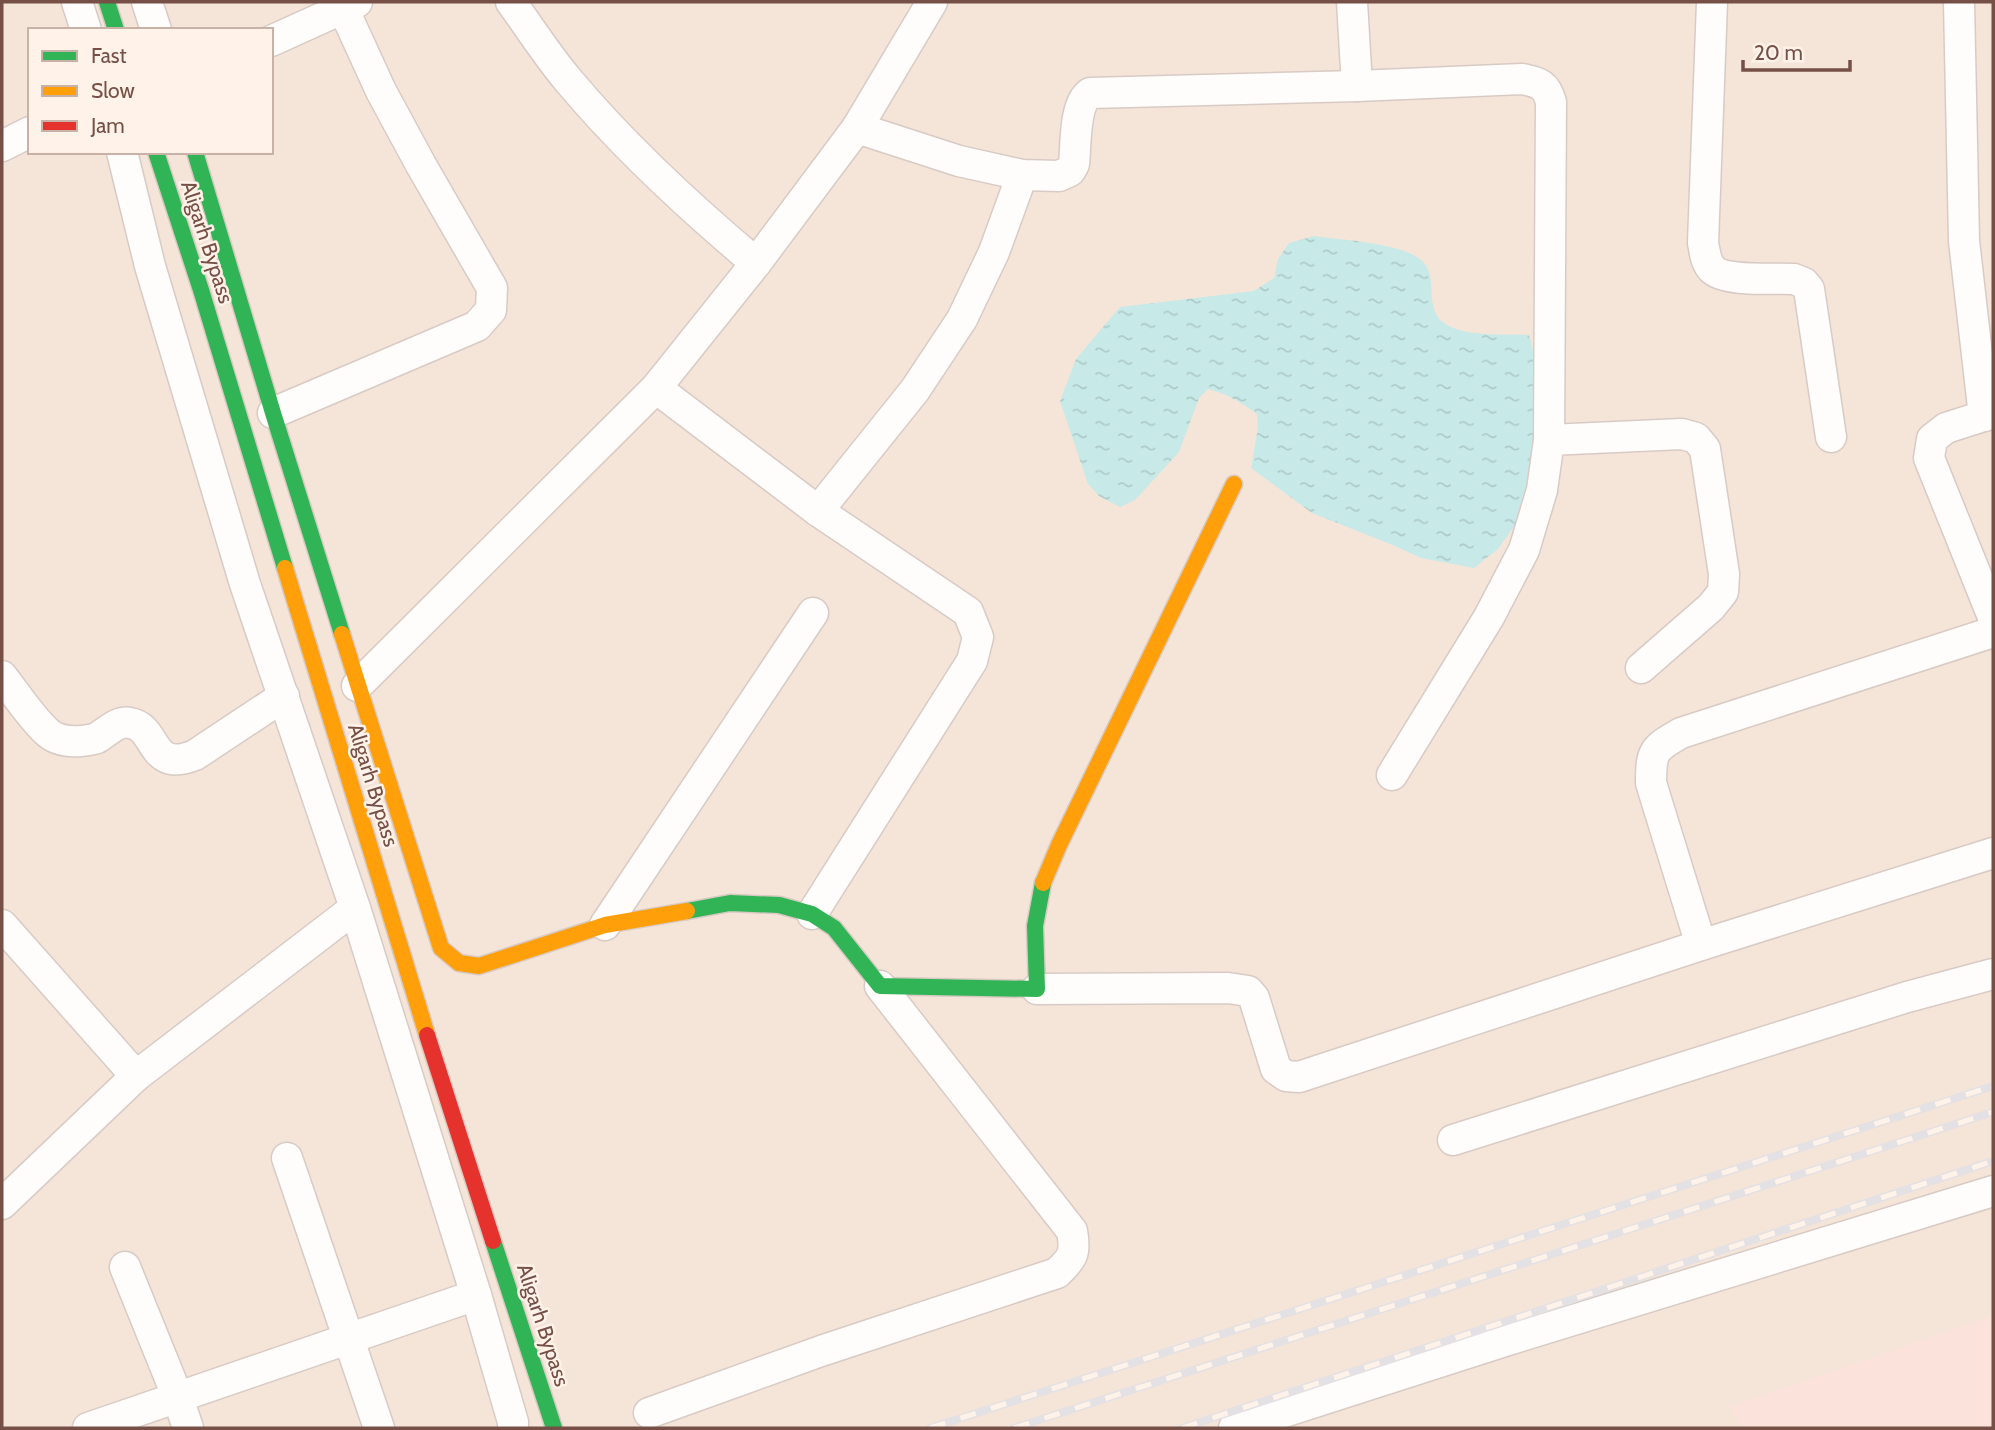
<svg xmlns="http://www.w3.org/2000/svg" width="1995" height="1430" font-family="Cabin,sans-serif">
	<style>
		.residential { fill: #f5e4d8; fill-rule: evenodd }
		.commercial { fill: #fbe3dc }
		.water { fill: url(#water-ripples) }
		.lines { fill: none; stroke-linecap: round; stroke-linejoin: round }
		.street-casing { stroke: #d8cbc5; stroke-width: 33 }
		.fast-casing { stroke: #d8cac3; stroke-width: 19 }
		.slow-casing { stroke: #d8cac3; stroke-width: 19 }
		.jam-casing { stroke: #d8cac3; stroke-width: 19 }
		.street { stroke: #fefdfb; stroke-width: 30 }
		.fast { stroke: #30b455; stroke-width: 16 }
		.slow { stroke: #ff9f0a; stroke-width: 16 }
		.jam { stroke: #e5322d; stroke-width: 16 }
		.rail-casing { stroke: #e3e1e4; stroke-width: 8 }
		.rail { stroke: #fff2e8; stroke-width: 5; stroke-dasharray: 16; stroke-linecap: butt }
		.labels { text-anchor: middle; stroke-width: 5; stroke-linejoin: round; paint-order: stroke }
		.street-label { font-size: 21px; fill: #765046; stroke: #fff2e8 }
	</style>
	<defs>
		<pattern id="water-ripples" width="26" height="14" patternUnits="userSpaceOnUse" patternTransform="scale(1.75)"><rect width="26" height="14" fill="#c7eae8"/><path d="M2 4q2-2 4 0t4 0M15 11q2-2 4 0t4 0" fill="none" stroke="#aecac8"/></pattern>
	</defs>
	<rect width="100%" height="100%" fill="#f7efe7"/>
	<!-- residential -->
	<path class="residential" d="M2,2H1993V1428H2ZM30,30H271V152H30Z"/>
	<!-- commercial -->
	<polygon class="commercial" points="1993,1316 1993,1428 1742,1428 1730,1406"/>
	<!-- water -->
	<path class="water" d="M1314,236C1340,240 1408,243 1424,263C1434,276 1430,290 1433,305C1439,341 1501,333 1529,335L1539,374L1534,446L1523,514L1498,549L1474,568L1421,558L1395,546L1312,513L1251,468L1258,427L1257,414C1241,402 1227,394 1208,389L1199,398L1179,452L1135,500L1120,507L1099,496L1088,484L1060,401L1076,359L1120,307L1254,291L1274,278L1278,259L1289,243Z"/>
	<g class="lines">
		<defs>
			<g id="street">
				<polyline points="77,2 86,30"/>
				<polyline points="147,2 156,30"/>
				<path d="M511,2C530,28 547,55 568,80C624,147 688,206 756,263"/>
				<polyline points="1352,2 1357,86"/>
				<path d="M1712,2L1703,243C1705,252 1705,261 1712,269C1725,282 1774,278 1794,279L1804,283L1809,289L1831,437"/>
				<polyline points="1959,2 1964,241 1984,416"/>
				<polyline points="271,41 357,2"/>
				<path d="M857,128L959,161L1022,175L1059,176L1070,171L1074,164C1076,145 1074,104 1090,93L1357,86L1522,79C1540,83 1546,84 1551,102L1549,440L1542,490L1524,550L1489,617L1392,775"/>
				<polyline points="2,146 30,132"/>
				<polyline points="122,152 150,266 245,584 355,908 476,1295 513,1422 513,1428"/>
				<polyline points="656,388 818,511 968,612 978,637 972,661 812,914"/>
				<polyline points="273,413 477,326 491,310 492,288 421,165 381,91 343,8"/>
				<polyline points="1993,413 1946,428 1932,439 1929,458 1993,617"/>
				<polyline points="1549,440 1682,434 1696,438 1705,449 1724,574 1723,592 1711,607 1641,668"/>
				<polyline points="818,511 915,390 962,319 994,252 1022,175"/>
				<path d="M2,676C15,693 31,717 46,731C55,740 69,742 81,741C87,740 92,740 97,738C107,732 118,720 130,723C158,727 149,774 195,755L284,696"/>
				<polyline points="357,686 656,388 756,263 857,128 932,2"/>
				<polyline points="2,925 136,1076"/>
				<polyline points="605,925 813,613"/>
				<path d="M1701,945L1651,783C1651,751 1653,749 1681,733L1993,632"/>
				<polyline points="1037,989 1228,988 1248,991 1254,998 1276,1069 1286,1076 1299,1077 1701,945 1993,853"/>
				<polyline points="1453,1140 1907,997 1993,974"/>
				<polyline points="287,1158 379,1428"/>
				<polyline points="2,1204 136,1076 355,908"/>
				<polyline points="125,1267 178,1398 188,1428"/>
				<path d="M649,1413L821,1351L1057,1273C1073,1258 1076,1253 1072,1231L880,986"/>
				<polyline points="88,1428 476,1295"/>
				<polyline points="1234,1428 1508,1340 1993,1191"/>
			</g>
			<g id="fast">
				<polyline points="107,2 116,30"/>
				<polyline points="156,152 201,290 285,568"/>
				<polyline points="195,152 273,413 342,634"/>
				<polyline points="687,911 730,903 779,905 812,914 834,928 880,986 1037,989 1035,926 1043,883"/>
				<polyline points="493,1241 554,1428"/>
			</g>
			<g id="slow">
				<polyline points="285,568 427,1035"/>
				<polyline points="342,634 441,948 459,963 479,966 605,925 687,911"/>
				<polyline points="1043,883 1059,845 1234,484"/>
			</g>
			<polyline id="jam" points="427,1035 493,1241"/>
		</defs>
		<!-- street casing -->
		<use href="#street" class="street-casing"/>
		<!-- fast casing -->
		<use href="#fast" class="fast-casing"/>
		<!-- slow casing -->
		<use href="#slow" class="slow-casing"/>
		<!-- jam casing -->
		<use href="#jam" class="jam-casing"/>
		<!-- street -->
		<use href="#street" class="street"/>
		<!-- fast -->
		<use href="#fast" class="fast"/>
		<!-- slow -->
		<use href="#slow" class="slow"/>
		<!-- jam -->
		<use href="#jam" class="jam"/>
		<defs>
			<g id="rail">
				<polyline points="930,1428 1993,1086"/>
				<polyline points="1014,1428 1993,1112"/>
				<polyline points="1182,1428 1993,1161"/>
			</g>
		</defs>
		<!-- rail casing -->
		<use href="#rail" class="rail-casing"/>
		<!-- rail -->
		<use href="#rail" class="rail"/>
	</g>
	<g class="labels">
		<!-- street labels -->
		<g class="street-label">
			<text transform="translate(207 242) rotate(72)" y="7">Aligarh Bypass</text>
			<text transform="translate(373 785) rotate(73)" y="7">Aligarh Bypass</text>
			<text transform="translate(543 1325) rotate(72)" y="7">Aligarh Bypass</text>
		</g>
	</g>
	<!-- border -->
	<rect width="1995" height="1430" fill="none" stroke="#765046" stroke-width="7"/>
	<!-- legend -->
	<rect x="28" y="28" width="245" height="126" fill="#fff2e8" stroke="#c8b1a7" stroke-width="2"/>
	<rect x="42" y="51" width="35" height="10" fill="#30b455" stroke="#c8b1a7" stroke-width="2"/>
	<text x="91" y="63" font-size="21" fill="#765046">Fast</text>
	<rect x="42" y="86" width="35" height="10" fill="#ff9f0a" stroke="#c8b1a7" stroke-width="2"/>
	<text x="91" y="98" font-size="21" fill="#765046">Slow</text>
	<rect x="42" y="121" width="35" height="10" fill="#e5322d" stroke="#c8b1a7" stroke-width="2"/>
	<text x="91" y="133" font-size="21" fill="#765046">Jam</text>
	<!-- scale -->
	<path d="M1743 60v10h107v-10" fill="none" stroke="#765046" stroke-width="3.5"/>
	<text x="1754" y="60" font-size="21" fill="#765046" stroke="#fff2e8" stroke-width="5" paint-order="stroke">20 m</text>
</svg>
